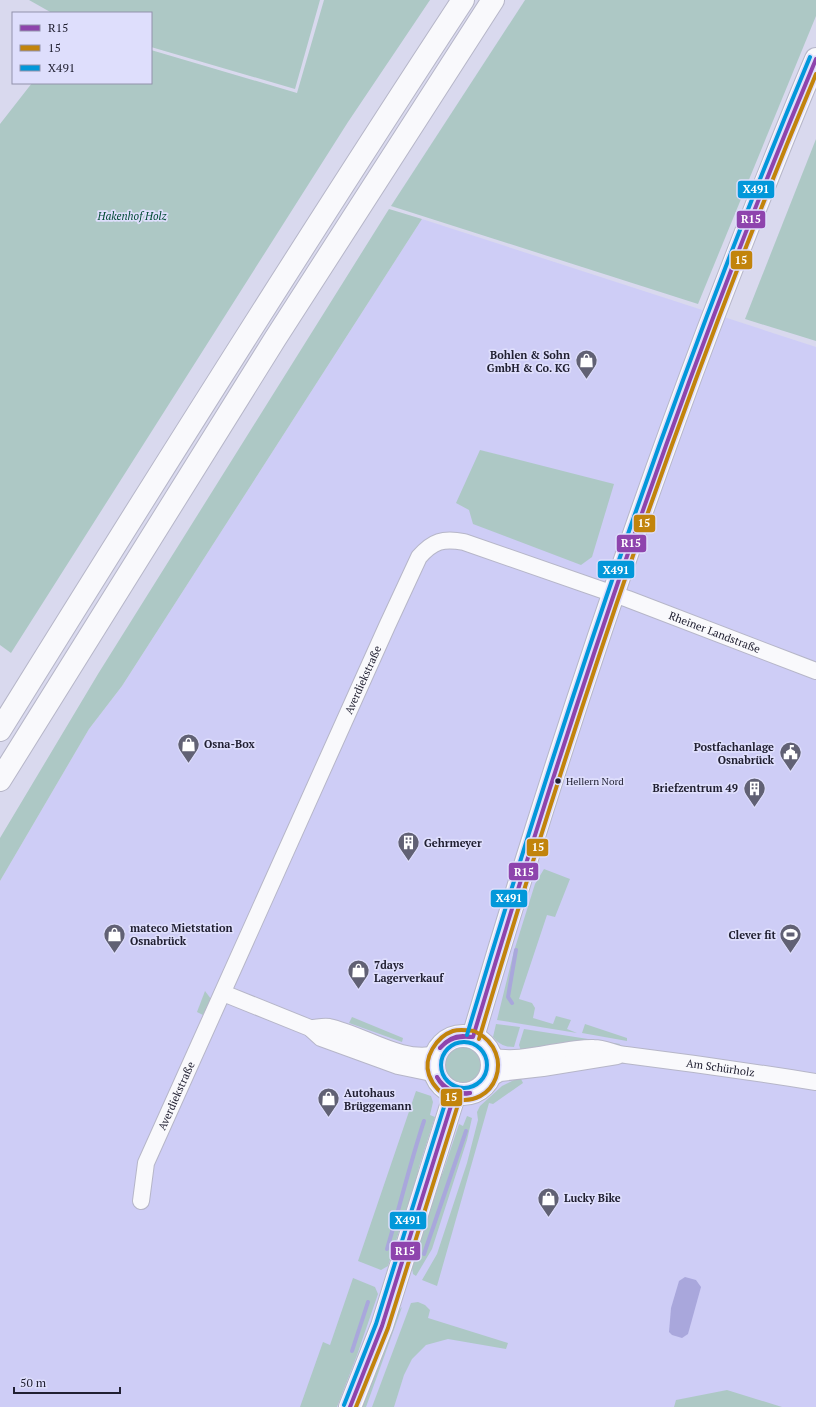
<svg xmlns="http://www.w3.org/2000/svg" width="816" height="1407" font-family="'PT Serif',serif">
	<style>
		.built { fill: #cecdf6 }
		.green { fill: #adc8c5 }
		.water { fill: #a9a7dc }
		.lines { fill: none; stroke-linecap: round; stroke-linejoin: round }
		.stream { stroke: #a9a7dc; stroke-width: 4 }
		.street-casing { stroke: #b6b6c8; stroke-width: 18 }
		.secondary-casing { stroke: #b6b6c8; stroke-width: 24 }
		.highway-casing { stroke: #b6b6c8; stroke-width: 24 }
		.street { stroke: #f9f9fc; stroke-width: 16 }
		.secondary { stroke: #f9f9fc; stroke-width: 22 }
		.highway { stroke: #f9f9fc; stroke-width: 22 }
		.bus-1-casing { stroke: #dedefc; stroke-width: 7 }
		.bus-2-casing { stroke: #dedefc; stroke-width: 7 }
		.bus-3-casing { stroke: #dedefc; stroke-width: 7 }
		.bus-1 { stroke: #8e44ad; stroke-width: 4 }
		.bus-2 { stroke: #c2840c; stroke-width: 4 }
		.bus-3 { stroke: #0298da; stroke-width: 4 }
		.bus-dot { fill: #212032; stroke: #dedefc; stroke-width: 1.5 }
		.labels { text-anchor: middle; stroke-width: 3.5; stroke-linejoin: round; paint-order: stroke }
		.bus-label { font-size: 10px; fill: #212032; stroke: #dedefc; text-anchor: start }
		.park-label { font-size: 11px; font-style: italic; fill: #004933; stroke: #dedefc }
		.poi-label { font-size: 11px; font-weight: bold; fill: #212032; stroke: #dedefc; text-anchor: start }
		.street-label { font-size: 11px; fill: #212032; stroke: #dedefc }
		.line-badge { stroke: #dedefc; stroke-width: 1.5 }
		.badge-label { font-size: 11px; text-anchor: middle; font-weight: bold; fill: #fff }
	</style>
	<rect width="100%" height="100%" fill="#d9d9ee"/>
	<!-- built -->
	<polygon class="built" points="422,219 816,347 816,1407 0,1407 0,881 89,729 122,686"/>
	<!-- green -->
	<g class="green">
		<polygon points="29,0 320,0 295,89 151,47 151,13 52,13"/>
		<polygon points="324,0 430,0 348,122 11,653 0,645 0,124 32,83 151,83 151,50 297,93"/>
		<polygon points="525,0 816,0 816,16 698,304 391,206"/>
		<polygon points="816,139 816,341 745,319"/>
		<polygon points="389,209 422,219 122,686 89,729 0,881 0,838 98,674"/>
		<polygon points="480,450 614,484 592,557 581,565 473,524 469,510 456,503"/>
		<polygon points="544,869 570,879 555,917 547,915 519,999 532,1003 535,1008 533,1018 553,1024 556,1016 571,1020 567,1029 577,1033 497,1020 514,951 535,884"/>
		<polygon points="205,991 211,999 203,1015 197,1012"/>
		<polygon points="352,1017 403,1038 402,1042 349,1023"/>
		<path d="M496,1024L520,1027L514,1047C504,1047 499,1044 493,1037Z"/>
		<polygon points="585,1024 627,1038 627,1041 582,1033"/>
		<polygon points="524,1029 620,1044 619,1046 521,1051 519,1045"/>
		<circle cx="463" cy="1066" r="21"/>
		<polygon points="521,1079 523,1083 493,1104 489,1103 437,1286 422,1280 437,1254 467,1163 478,1120 477,1112 480,1106 502,1086 514,1080"/>
		<polygon points="416,1091 431,1096 433,1102 430,1115 435,1117 419,1167 412,1203 404,1228 400,1228 388,1266 381,1270 358,1261"/>
		<polygon points="467,1116 472,1118 467,1140 432,1249 416,1276 413,1274 412,1268 422,1237 419,1235 432,1196 443,1172 459,1124 463,1126"/>
		<polygon points="353,1278 375,1287 378,1294 356,1358 337,1407 300,1407 323,1342 330,1345"/>
		<polygon points="418,1302 425,1305 430,1310 428,1318 508,1343 506,1349 448,1339 426,1345 412,1359 404,1375 394,1407 372,1407 411,1303"/>
		<polygon points="402,1307 366,1407 362,1407 397,1312"/>
		<polygon points="727,1390 782,1407 674,1407 676,1400"/>
	</g>
	<!-- water -->
	<polygon class="water" points="685,1277 696,1280 701,1287 688,1334 682,1338 672,1335 669,1332 671,1308 679,1281"/>
	<g class="lines">
		<!-- stream -->
		<g class="stream">
			<polyline points="512,1003 508,997 516,950"/>
			<path d="M387,1249C400,1206 410,1163 424,1121"/>
			<polyline points="424,1254 466,1131"/>
			<polyline points="352,1351 368,1302"/>
		</g>
		<defs>
			<g id="street">
				<polyline points="223,993 310,1028 321,1038 398,1066 427,1072 435,1072"/>
				<path d="M310,1028C316,1028 323,1026 329,1027C363,1034 401,1063 436,1054"/>
				<path id="s1" d="M491,1056C522,1064 562,1047 594,1048C605,1048 615,1054 626,1055C690,1063 753,1072 816,1082"/>
				<polyline points="489,1079 500,1073 543,1068 617,1056"/>
				<path id="s2" d="M141,1201L146,1163L387,626L419,557C433,541 443,538 464,542L628,599L816,671"/>
			</g>
			<g id="secondary">
				<circle cx="463" cy="1065" r="29"/>
				<path d="M473,1037C543,799 620,563 708,330C743,239 778,148 816,59"/>
				<polyline points="350,1407 382,1326 455,1093"/>
			</g>
			<g id="highway">
				<path d="M0,730C152,485 305,241 463,0"/>
				<polyline points="0,780 275,339 493,0"/>
			</g>
		</defs>
		<!-- street casing -->
		<use href="#street" class="street-casing"/>
		<!-- secondary casing -->
		<use href="#secondary" class="secondary-casing"/>
		<!-- highway casing -->
		<use href="#highway" class="highway-casing"/>
		<!-- street -->
		<use href="#street" class="street"/>
		<!-- secondary -->
		<use href="#secondary" class="secondary"/>
		<!-- highway -->
		<use href="#highway" class="highway"/>
		<defs>
			<g id="bus-1">
				<path d="M473,1037C572,706 682,378 816,59"/>
				<path d="M440,1048C448,1038 459,1034 471,1037"/>
				<path d="M440,1048C449,1038 459,1036 471,1037"/>
				<path d="M437,1077C445,1090 457,1094 470,1093"/>
				<path d="M437,1077C443,1090 457,1096 470,1093"/>
				<polyline points="350,1407 382,1326 455,1093"/>
			</g>
			<g id="bus-2">
				<path d="M474,1031C467,1030 459,1029 453,1031C436,1037 423,1058 429,1075C433,1086 441,1094 452,1098C496,1111 517,1053 476,1032"/>
				<path d="M479,1039C576,712 684,388 816,74"/>
				<polyline points="356,1407 388,1328 461,1095"/>
			</g>
			<g id="bus-3">
				<path d="M467,1035C566,704 676,376 810,57"/>
				<circle cx="464" cy="1065" r="23"/>
				<polyline points="344,1405 376,1324 449,1091"/>
			</g>
		</defs>
		<!-- bus-1 casing -->
		<use href="#bus-1" class="bus-1-casing"/>
		<!-- bus-2 casing -->
		<use href="#bus-2" class="bus-2-casing"/>
		<!-- bus-3 casing -->
		<use href="#bus-3" class="bus-3-casing"/>
		<!-- bus-1 -->
		<use href="#bus-1" class="bus-1"/>
		<!-- bus-2 -->
		<use href="#bus-2" class="bus-2"/>
		<!-- bus-3 -->
		<use href="#bus-3" class="bus-3"/>
	</g>
	<!-- icons -->
	<defs>
		<symbol id="shop-pin" viewBox="-11 -11 22 30"><path d="M0 17L-7.5 6A9.5 9.5 0 1 1 7.5 6Z" fill="#616174" stroke="#dedefc"/><path d="M-5-2.5h2.3a2.7 3.5 0 0 1 5.4 0H5L5.5 6h-11ZM-1.5-2.5h3a1.5 2.3 0 0 0-3 0Z" fill="#fff"/></symbol>
		<symbol id="civic-pin" viewBox="-11 -11 22 30"><path d="M0 17L-7.5 6A9.5 9.5 0 1 1 7.5 6Z" fill="#616174" stroke="#dedefc"/><path d="M-.6-6.5H3V-4.5H.6V-3L4-1V1h2V6H-6V1h2V-1L-.6-3ZM-1.2 2.5V6h2.4V2.5Z" fill="#fff"/></symbol>
		<symbol id="building-pin" viewBox="-11 -11 22 30"><path d="M0 17L-7.5 6A9.5 9.5 0 1 1 7.5 6Z" fill="#616174" stroke="#dedefc"/><path d="M-4-6H4V6H1V3H-1V6H-4ZM-2.5-4.3h1.7v1.8h-1.7ZM.8-4.3h1.7v1.8H.8ZM-2.5-1h1.7V.8h-1.7ZM.8-1h1.7V.8H.8Z" fill="#fff"/></symbol>
		<symbol id="stadium-pin" viewBox="-11 -11 22 30"><path d="M0 17L-7.5 6A9.5 9.5 0 1 1 7.5 6Z" fill="#616174" stroke="#dedefc"/><path d="M0-5a6.5 5 0 1 0 0 10a6.5 5 0 1 0 0-10ZM-3.5-1.8h7v3.6h-7Z" fill="#fff"/></symbol>
	</defs>
	<g fill-rule="evenodd">
		<use href="#shop-pin" x="574" y="348" width="25" height="34"/>
		<use href="#shop-pin" x="176" y="732" width="25" height="34"/>
		<use href="#civic-pin" x="778" y="740" width="25" height="34"/>
		<use href="#building-pin" x="742" y="776" width="25" height="34"/>
		<use href="#building-pin" x="396" y="830" width="25" height="34"/>
		<use href="#shop-pin" x="102" y="922" width="25" height="34"/>
		<use href="#stadium-pin" x="778" y="922" width="25" height="34"/>
		<use href="#shop-pin" x="346" y="958" width="25" height="34"/>
		<use href="#shop-pin" x="316" y="1086" width="25" height="34"/>
		<use href="#shop-pin" x="536" y="1186" width="25" height="34"/>
	</g>
	<!-- markers -->
	<circle class="bus-dot" cx="558" cy="781" r="3.5"/>
	<g class="labels">
		<!-- bus labels -->
		<g class="bus-label">
			<text x="566" y="785">Hellern Nord</text>
		</g>
		<!-- park labels -->
		<g class="park-label">
			<text x="132" y="220">Hakenhof Holz</text>
		</g>
		<!-- poi labels -->
		<g class="poi-label">
			<text x="570" y="359" text-anchor="end">Bohlen &amp; Sohn<tspan x="570" dy="13">GmbH &amp; Co. KG</tspan></text>
			<text x="204" y="748">Osna-Box</text>
			<text x="774" y="751" text-anchor="end">Postfachanlage<tspan x="774" dy="13">Osnabrück</tspan></text>
			<text x="738" y="792" text-anchor="end">Briefzentrum 49</text>
			<text x="424" y="847">Gehrmeyer</text>
			<text x="130" y="932">mateco Mietstation<tspan x="130" dy="13">Osnabrück</tspan></text>
			<text x="776" y="939" text-anchor="end">Clever fit</text>
			<text x="374" y="969">7days<tspan x="374" dy="13">Lagerverkauf</tspan></text>
			<text x="344" y="1097">Autohaus<tspan x="344" dy="13">Brüggemann</tspan></text>
			<text x="564" y="1202">Lucky Bike</text>
		</g>
		<!-- street labels -->
		<g class="street-label">
			<text dy="4" stroke="none"><textPath href="#s2" startOffset="1020">Rheiner Landstraße</textPath></text>
			<text dy="4" stroke="none"><textPath href="#s2" startOffset="568">Averdiekstraße</textPath></text>
			<text dy="4" stroke="none"><textPath href="#s1" startOffset="232">Am Schürholz</textPath></text>
			<text dy="4" stroke="none"><textPath href="#s2" startOffset="112">Averdiekstraße</textPath></text>
		</g>
	</g>
	<g class="line-badge">
		<rect x="737" y="180" width="38" height="19" rx="4" fill="#0298da"/>
		<rect x="736" y="210" width="30" height="19" rx="4" fill="#8e44ad"/>
		<rect x="730" y="250" width="23" height="20" rx="4" fill="#c2840c"/>
		<rect x="633" y="514" width="23" height="19" rx="4" fill="#c2840c"/>
		<rect x="616" y="534" width="31" height="19" rx="4" fill="#8e44ad"/>
		<rect x="597" y="560" width="38" height="19" rx="4" fill="#0298da"/>
		<rect x="526" y="838" width="23" height="19" rx="4" fill="#c2840c"/>
		<rect x="508" y="862" width="31" height="19" rx="4" fill="#8e44ad"/>
		<rect x="490" y="889" width="38" height="19" rx="4" fill="#0298da"/>
		<rect x="440" y="1088" width="23" height="19" rx="4" fill="#c2840c"/>
		<rect x="389" y="1211" width="38" height="19" rx="4" fill="#0298da"/>
		<rect x="390" y="1241" width="31" height="20" rx="4" fill="#8e44ad"/>
	</g>
	<g class="badge-label">
		<text x="756" y="193">X491</text>
		<text x="751" y="223">R15</text>
		<text x="741" y="264">15</text>
		<text x="644" y="527">15</text>
		<text x="631" y="547">R15</text>
		<text x="616" y="574">X491</text>
		<text x="538" y="851">15</text>
		<text x="524" y="876">R15</text>
		<text x="509" y="902">X491</text>
		<text x="451" y="1101">15</text>
		<text x="408" y="1224">X491</text>
		<text x="405" y="1255">R15</text>
	</g>
	<!-- legend -->
	<rect x="12" y="12" width="140" height="72" fill="#dedefc" stroke="#9292ab"/>
	<rect x="20" y="25" width="20" height="6" fill="#8e44ad" stroke="#9292ab"/>
	<text x="48" y="32" font-size="12" fill="#212032">R15</text>
	<rect x="20" y="45" width="20" height="6" fill="#c2840c" stroke="#9292ab"/>
	<text x="48" y="52" font-size="12" fill="#212032">15</text>
	<rect x="20" y="65" width="20" height="6" fill="#0298da" stroke="#9292ab"/>
	<text x="48" y="72" font-size="12" fill="#212032">X491</text>
	<!-- scale -->
	<path d="M14 1387v6h106v-6" fill="none" stroke="#212032" stroke-width="2"/>
	<text x="20" y="1387" font-size="12" fill="#212032" stroke="#dedefc" stroke-width="3" paint-order="stroke">50 m</text>
</svg>
